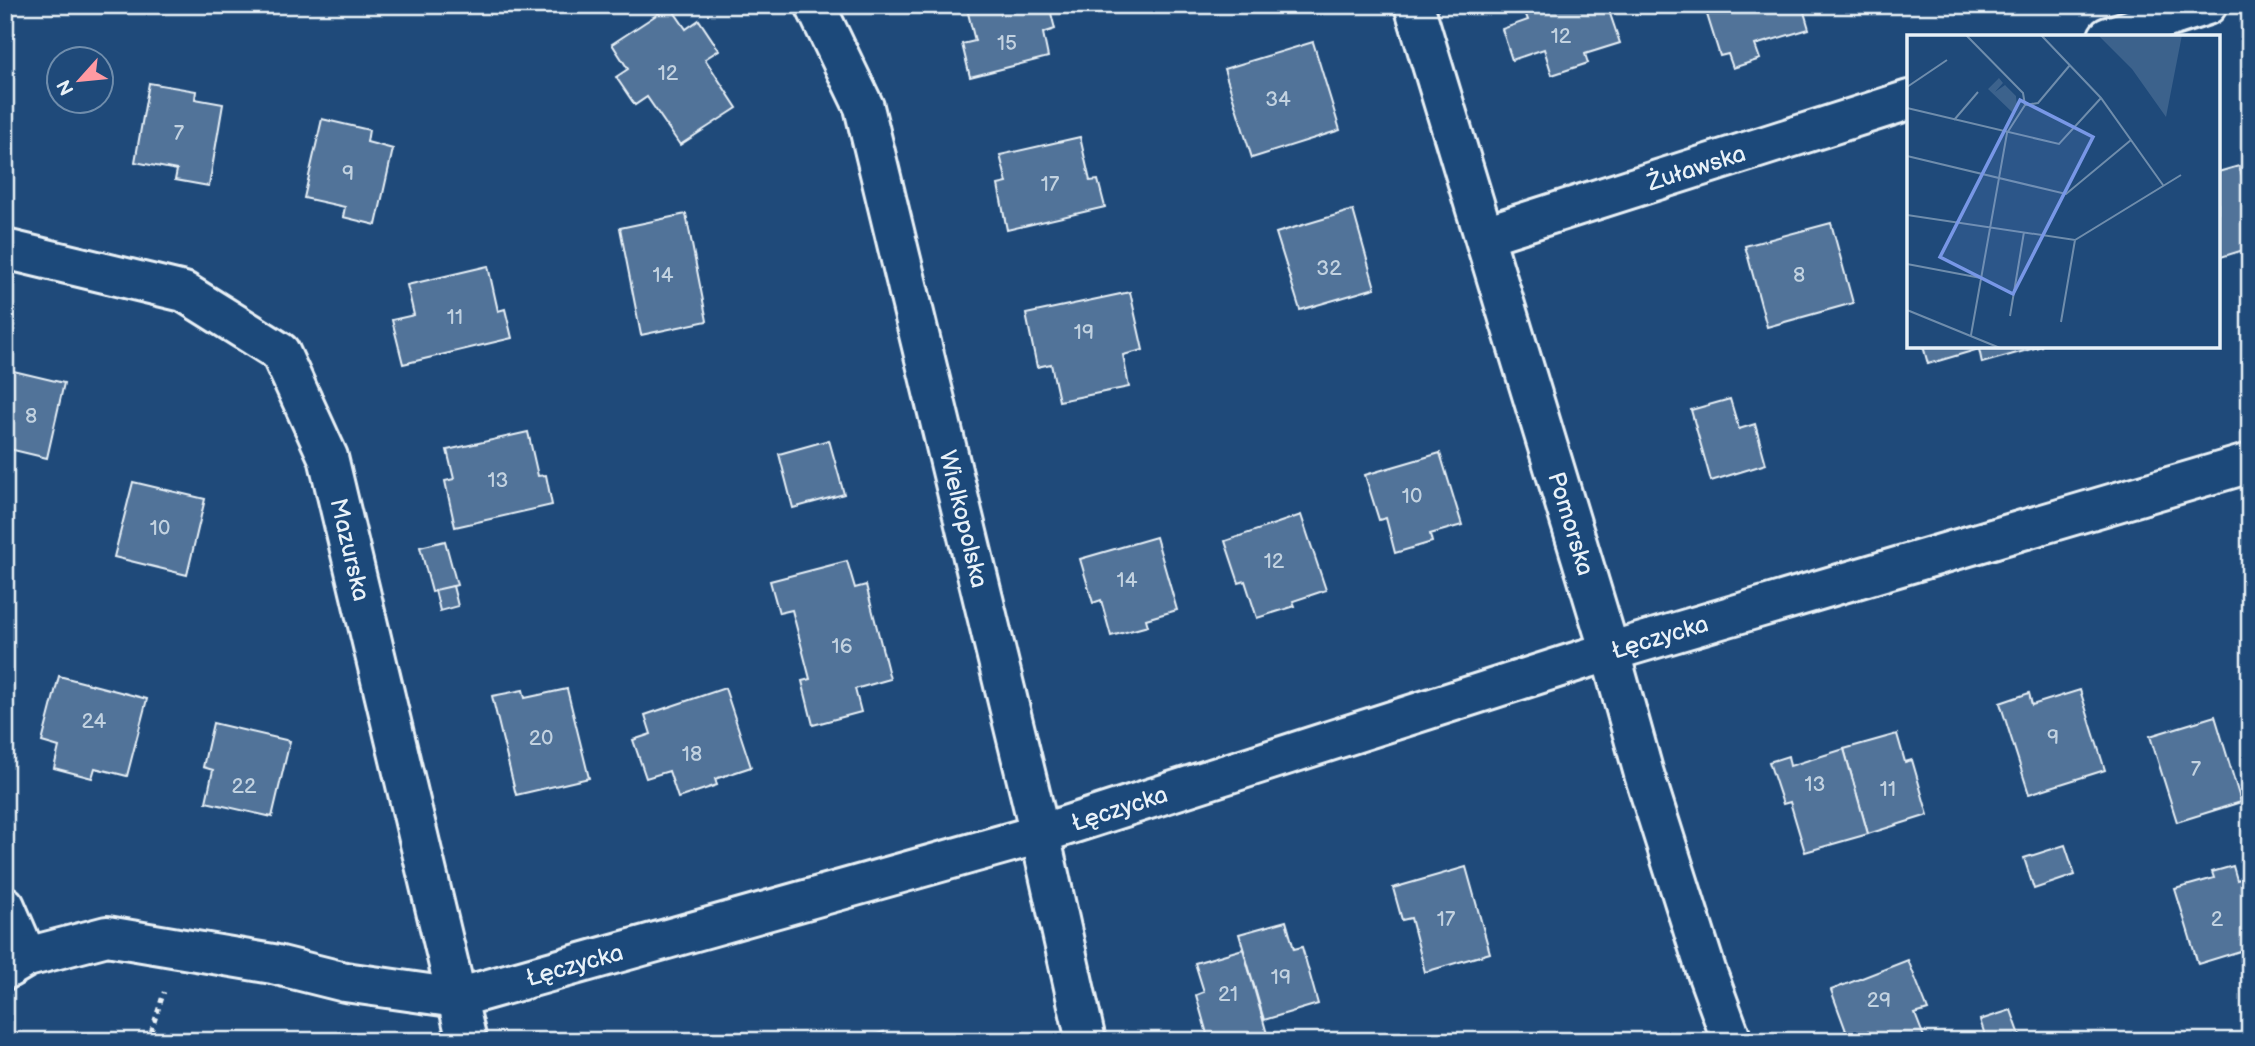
<svg xmlns="http://www.w3.org/2000/svg" width="2255" height="1046" font-family="'Balsamiq Sans',sans-serif">
	<style>
		.building { fill: #517399; stroke: #e8f1f8; stroke-width: 2 }
		.lines { fill: none; stroke-linecap: round; stroke-linejoin: round }
		.street-casing { stroke: #e8f1f8; stroke-width: 44 }
		.path { stroke: #e8f1f8; stroke-width: 4.5; stroke-dasharray: 5 5; stroke-linecap: butt }
		.street { stroke: #1f4a7a; stroke-width: 38 }
		.labels { text-anchor: middle; stroke-width: 6; stroke-linejoin: round; paint-order: stroke }
		.number-label { font-size: 21px; fill: #c2d2e0 }
		.street-label { font-size: 24px; fill: #e8f1f8; stroke: #1f4a7a }
		.inset-road { fill: none; stroke: #6f8dac; stroke-width: 2 }
		.view { fill: #7897e6; fill-opacity: 0.15; stroke: #7897e6; stroke-width: 3.5 }
		.inset-edge { fill: none; stroke: #e8f1f8; stroke-width: 3.5 }
	</style>
	<rect width="100%" height="100%" fill="#1f4a7a"/>
	<filter id="ink" filterUnits="userSpaceOnUse"><feTurbulence type="fractalNoise" baseFrequency=".0143" numOctaves="2"/><feDisplacementMap in="SourceGraphic" scale="14" xChannelSelector="R" yChannelSelector="G"/><feConvolveMatrix kernelMatrix="1 2 1 2 8 2 1 2 1" color-interpolation-filters="sRGB"/></filter>
	<g filter="url(#ink)">
		<!-- building -->
		<g class="building">
			<polygon points="966,5 1049,5 1055,29 1043,33 1048,57 970,77 962,44 975,41"/>
			<polygon points="1522,5 1607,5 1620,43 1585,54 1588,63 1552,75 1544,49 1512,60 1502,29 1528,20"/>
			<polygon points="1704,5 1802,5 1809,29 1755,45 1760,59 1733,68 1728,54 1720,56"/>
			<polygon points="670,6 686,29 699,20 719,50 705,59 737,108 680,145 647,97 635,105 616,77 628,69 612,44"/>
			<polygon points="1313,42 1340,130 1252,158 1224,69"/>
			<polygon points="149,83 196,91 195,99 223,104 209,186 175,180 177,170 135,162"/>
			<polygon points="322,119 369,130 367,142 393,149 376,225 343,217 345,207 304,198"/>
			<polygon points="1080,137 1090,181 1098,180 1105,207 1007,230 998,185 1007,183 1000,155"/>
			<polygon points="2239,166 2250,201 2250,248 2218,258 2218,172"/>
			<polygon points="1353,210 1375,288 1300,310 1276,233"/>
			<polygon points="686,214 707,321 641,335 620,228"/>
			<polygon points="1831,223 1853,303 1767,327 1745,246"/>
			<polygon points="488,266 498,311 505,309 512,338 403,364 392,320 414,315 407,285"/>
			<polygon points="1130,292 1143,350 1123,355 1129,387 1059,401 1051,364 1037,367 1026,314"/>
			<polygon points="1923,346 2042,346 1982,363 1979,349 1928,364"/>
			<polygon points="5,369 64,383 47,458 5,448"/>
			<polygon points="1730,399 1739,429 1755,424 1766,464 1711,481 1691,410"/>
			<polygon points="528,432 538,476 546,475 552,505 455,527 445,481 454,479 447,450"/>
			<polygon points="829,440 844,494 793,508 779,454"/>
			<polygon points="1440,453 1462,525 1430,534 1432,542 1395,553 1386,518 1379,520 1365,475"/>
			<polygon points="133,482 205,499 187,575 114,557"/>
			<polygon points="1301,515 1326,590 1293,601 1295,606 1257,618 1245,581 1239,583 1225,541"/>
			<polygon points="1156,537 1177,610 1146,619 1148,626 1111,636 1101,600 1093,603 1080,559"/>
			<polygon points="445,541 457,585 432,592 420,547"/>
			<polygon points="847,561 855,588 866,585 890,679 855,689 861,712 813,725 802,681 810,679 792,610 779,613 770,581"/>
			<polygon points="453,586 458,606 440,611 435,590"/>
			<polygon points="59,676 147,699 127,776 95,768 92,778 54,768 59,747 42,742"/>
			<polygon points="725,688 751,767 715,779 717,785 678,798 669,771 646,778 633,740 651,734 645,715"/>
			<polygon points="567,689 589,778 516,795 492,696 523,690 525,698"/>
			<polygon points="2080,690 2105,770 2029,794 2000,703 2029,693 2032,705"/>
			<polygon points="2215,716 2241,802 2177,822 2150,736"/>
			<polygon points="213,723 290,741 272,817 206,802 213,770 203,767"/>
			<polygon points="1897,734 1905,762 1912,760 1928,815 1868,834 1844,749"/>
			<polygon points="1844,749 1868,834 1805,852 1790,802 1783,804 1769,762 1788,756 1790,766"/>
			<polygon points="2065,845 2075,875 2034,889 2024,858"/>
			<polygon points="2233,866 2237,880 2250,876 2250,948 2198,964 2175,889 2214,878 2212,872"/>
			<polygon points="1466,867 1490,953 1425,972 1411,918 1402,920 1393,888"/>
			<polygon points="1286,921 1294,949 1302,947 1318,1004 1264,1020 1239,934"/>
			<polygon points="1243,949 1269,1041 1209,1041 1196,995 1204,992 1195,963"/>
			<polygon points="1908,960 1928,1010 1915,1014 1924,1037 1915,1041 1840,1041 1837,1034 1846,1031 1831,990"/>
			<polygon points="2011,1010 2022,1041 1987,1041 1980,1020"/>
			<polygon points="884,1032 886,1041 851,1041"/>
			<polygon points="953,1033 955,1041 926,1041"/>
		</g>
		<g class="lines">
			<defs>
				<g id="street">
					<path id="s1" d="M815,5L864,107L1040,834L1086,1041"/>
					<path id="s2" d="M1414,5L1610,652L1644,774L1706,970L1732,1041"/>
					<polyline points="2108,37 2207,5"/>
					<path id="s3" d="M1485,235L1909,100"/>
					<path id="s4" d="M5,249L184,292L280,352L328,457L467,1041"/>
					<polyline points="5,906 27,957"/>
					<path id="s5" d="M5,970L27,957L107,936L273,964L345,982L457,998L1040,834L1585,659L2250,463"/>
				</g>
			</defs>
			<!-- street casing -->
			<use href="#street" class="street-casing"/>
			<!-- path -->
			<polyline class="path" points="148,1041 164,992"/>
			<!-- street -->
			<use href="#street" class="street"/>
		</g>
	</g>
	<g class="labels">
		<!-- number labels -->
		<g class="number-label">
			<text x="1561" y="43">12</text>
			<text x="1007" y="50">15</text>
			<text x="668" y="80">12</text>
			<text x="1278" y="106">34</text>
			<text x="179" y="140">7</text>
			<text x="348" y="180">9</text>
			<text x="1050" y="191">17</text>
			<text x="1329" y="275">32</text>
			<text x="663" y="282">14</text>
			<text x="1799" y="282">8</text>
			<text x="455" y="324">11</text>
			<text x="1084" y="339">19</text>
			<text x="31" y="423">8</text>
			<text x="498" y="487">13</text>
			<text x="1412" y="503">10</text>
			<text x="160" y="535">10</text>
			<text x="1274" y="568">12</text>
			<text x="1127" y="587">14</text>
			<text x="842" y="653">16</text>
			<text x="94" y="728">24</text>
			<text x="2053" y="744">9</text>
			<text x="541" y="745">20</text>
			<text x="692" y="761">18</text>
			<text x="2196" y="776">7</text>
			<text x="1815" y="791">13</text>
			<text x="244" y="793">22</text>
			<text x="1888" y="796">11</text>
			<text x="1446" y="926">17</text>
			<text x="2217" y="926">2</text>
			<text x="1281" y="984">19</text>
			<text x="1228" y="1001">21</text>
			<text x="1879" y="1007">29</text>
		</g>
		<!-- street labels -->
		<g class="street-label">
			<text dy="8" stroke="none"><textPath href="#s3" startOffset="222">Żuławska</textPath></text>
			<text dy="8" stroke="none"><textPath href="#s1" startOffset="537">Wielkopolska</textPath></text>
			<text dy="8" stroke="none"><textPath href="#s2" startOffset="542">Pomorska</textPath></text>
			<text dy="8" stroke="none"><textPath href="#s4" startOffset="508">Mazurska</textPath></text>
			<text dy="8" stroke="none"><textPath href="#s5" startOffset="1720">Łęczycka</textPath></text>
			<text dy="8" stroke="none"><textPath href="#s5" startOffset="1153">Łęczycka</textPath></text>
			<text dy="8" stroke="none"><textPath href="#s5" startOffset="586">Łęczycka</textPath></text>
		</g>
	</g>
	<!-- overview -->
	<g transform="translate(1907 35)">
		<rect width="313" height="313" fill="#1f4a7a"/>
		<path d="M191,0H275L259,82L225,34ZM92,43L96,48L88,57L98,50L109,61L110,72L105,77L81,54Z" fill="#3c628c"/>
		<path class="inset-road" d="M59,0L116,58L118,70M134,0L194,63L256,150M0,52L40,25M118,70L131,68L163,30M0,73L152,109L194,63M47,85L71,57M0,121L159,159L224,105M0,180L168,205L274,140M0,229L74,243M0,275L93,313M103,281L117,197M154,287L168,205M64,300L100,98L118,70"/>
		<path class="view" d="M113,65L186,102L106,259L33,222Z"/>
		<rect width="313" height="313" class="inset-edge"/>
	</g>
	<!-- margin -->
	<rect width="2255" height="1046" fill="none" stroke="#1f4a7a" stroke-width="28"/>
	<rect x="14" y="14" width="2227" height="1018" fill="none" stroke="#e8f1f8" stroke-width="2.5" filter="url(#ink)"/>
	<!-- north arrow -->
	<g transform="translate(80 80) rotate(243)"><circle r="33" fill="#1f4a7a" stroke="#6f8dac" stroke-width="2"/>
	<path d="M0-5L12 26L0 18L-12 26Z" fill="#ff9aa2"/>
	<text y="-10" font-size="19" font-weight="bold" text-anchor="middle" fill="#e8f1f8">N</text>
	</g>
</svg>
